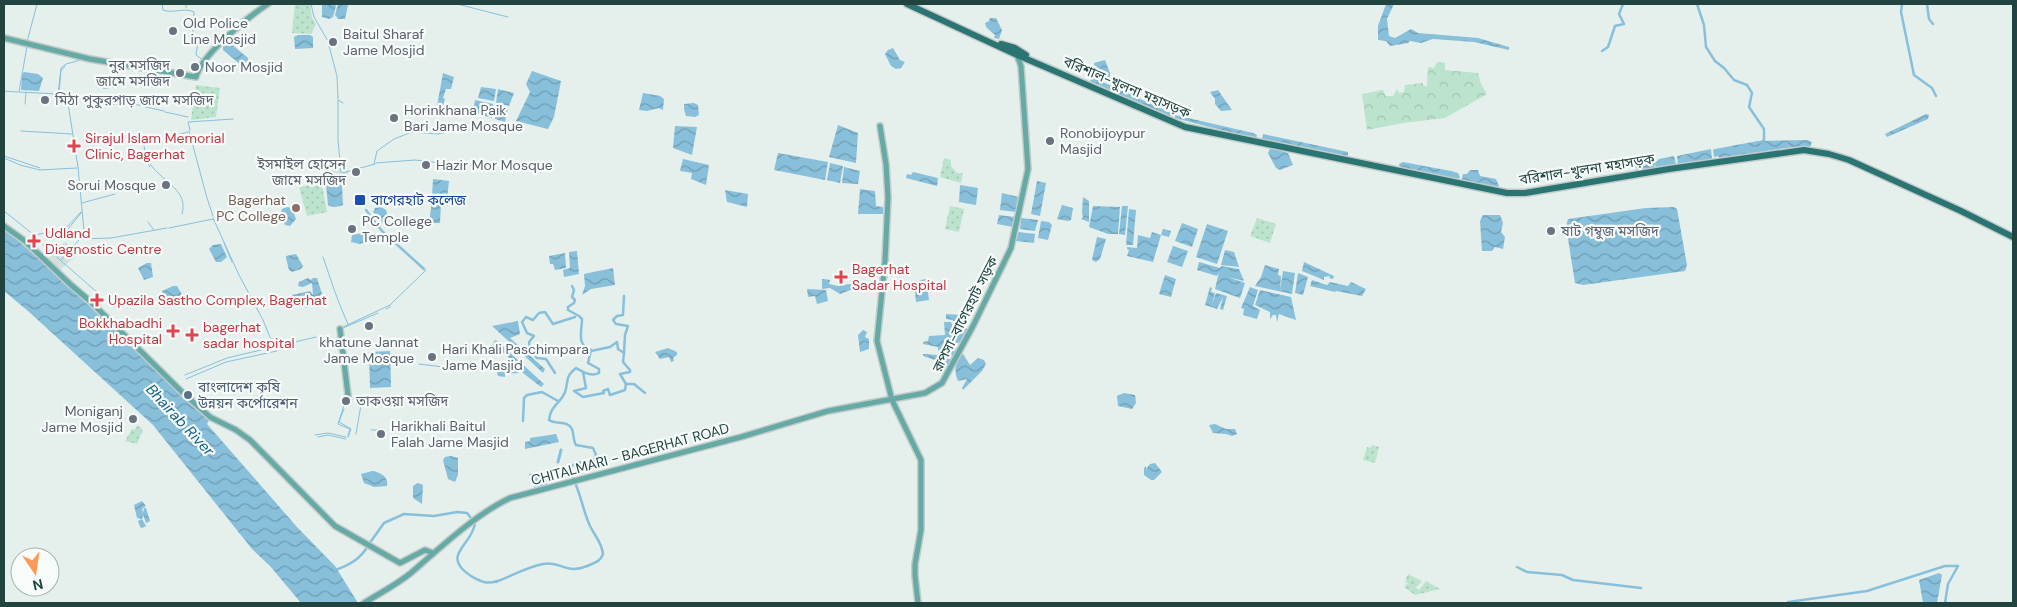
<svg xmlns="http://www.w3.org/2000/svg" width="2017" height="607" font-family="'DM Sans','Noto Sans Bengali',sans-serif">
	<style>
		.built { fill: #d3e0dd }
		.grass { fill: url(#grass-dots) }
		.forest { fill: url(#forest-crowns) }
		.water { fill: url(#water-waves) }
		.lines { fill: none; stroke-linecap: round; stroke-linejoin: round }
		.stream { stroke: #88bfda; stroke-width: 1 }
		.canal { stroke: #88bfda; stroke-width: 2.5 }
		.river { stroke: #88bfda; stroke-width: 3 }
		.major-casing { stroke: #c1cbca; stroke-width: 8 }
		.highway-casing { stroke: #c1cbca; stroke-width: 9 }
		.major { stroke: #65aaa4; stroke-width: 5 }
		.highway { stroke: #2a7471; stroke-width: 6 }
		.worship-dot { fill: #6b7280; stroke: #f7fbfa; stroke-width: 2 }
		.health-dot { fill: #e0444e; stroke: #f7fbfa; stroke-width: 2 }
		.transit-dot { fill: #1a4fb4; stroke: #f7fbfa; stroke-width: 2 }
		.education-dot { fill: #8d6e63; stroke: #f7fbfa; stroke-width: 2 }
		.service-dot { fill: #5c6f8a; stroke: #f7fbfa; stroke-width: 2 }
		.labels { text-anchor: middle; stroke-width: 4.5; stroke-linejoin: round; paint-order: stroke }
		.worship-label { font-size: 14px; fill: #5b616d; stroke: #f7fbfa; text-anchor: start }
		.street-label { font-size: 14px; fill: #214441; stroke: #f7fbfa }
		.health-label { font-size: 14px; fill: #be3a42; stroke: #f7fbfa; text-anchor: start }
		.education-label { font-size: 14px; fill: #785e54; stroke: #f7fbfa; text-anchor: end }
		.transit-label { font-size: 14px; fill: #164399; stroke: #f7fbfa; text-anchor: start }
		.service-label { font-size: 14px; fill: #4e5e75; stroke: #f7fbfa; text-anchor: start }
		.water-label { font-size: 15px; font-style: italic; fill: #146188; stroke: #f7fbfa }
	</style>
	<defs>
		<pattern id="grass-dots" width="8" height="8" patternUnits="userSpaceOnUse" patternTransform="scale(1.25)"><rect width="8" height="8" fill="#bce3cd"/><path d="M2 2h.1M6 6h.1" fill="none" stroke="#a1c4b1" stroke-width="1.8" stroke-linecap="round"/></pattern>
		<pattern id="forest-crowns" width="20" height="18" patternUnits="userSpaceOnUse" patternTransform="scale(1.25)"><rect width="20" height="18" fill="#bce3cd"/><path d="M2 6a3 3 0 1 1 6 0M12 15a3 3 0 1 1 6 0" fill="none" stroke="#a1c4b1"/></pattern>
		<pattern id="water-waves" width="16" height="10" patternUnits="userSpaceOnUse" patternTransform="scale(1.25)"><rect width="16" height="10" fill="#88bfda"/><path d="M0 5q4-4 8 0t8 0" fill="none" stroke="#6f9db2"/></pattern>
	</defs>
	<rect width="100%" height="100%" fill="#e5f0ed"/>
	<!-- built -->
	<g class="built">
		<polygon points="336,162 343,163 348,172 347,178 341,182 331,174 331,167"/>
		<polygon points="65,242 80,253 56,273 44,262"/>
	</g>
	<!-- grass -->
	<g class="grass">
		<polygon points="295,4 310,4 312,18 316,24 311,34 292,33"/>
		<polygon points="196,85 220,88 216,117 191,120"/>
		<polygon points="944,158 951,160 951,166 957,173 963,173 961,183 940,177"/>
		<polygon points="319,183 322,185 327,212 307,216 299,187"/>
		<polygon points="950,206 964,209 959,232 945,229"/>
		<polygon points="1257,218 1276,224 1270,243 1250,236"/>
		<polygon points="138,425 143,430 137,444 125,441 132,429 134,430"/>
		<polygon points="1372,445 1379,447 1375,463 1363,460 1367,447 1370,448"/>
		<polygon points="1408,574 1422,581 1418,586 1415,587 1419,590 1426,581 1440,589 1415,595 1404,587 1408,583 1405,582"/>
	</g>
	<!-- forest -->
	<polygon class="forest" points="1437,62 1445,63 1445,70 1478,73 1481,84 1487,94 1445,118 1403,123 1367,130 1362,94 1383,90 1386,96 1393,96 1397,89 1399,93 1404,92 1405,85 1423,83 1423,86 1427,86 1428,67 1434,68"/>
	<!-- water -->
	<g class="water">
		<polygon points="322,4 334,4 336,6 333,17 329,19 322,17"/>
		<polygon points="338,4 348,5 345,19 338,19 335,15"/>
		<polygon points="1386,4 1394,4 1387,19 1389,36 1395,38 1411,29 1418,33 1478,38 1509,47 1509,50 1474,42 1433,39 1421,43 1410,41 1408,43 1390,46 1386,41 1378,40 1378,26"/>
		<polygon points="990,18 996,18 1002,30 999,39 994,38 995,35 986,27 985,23 989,21"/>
		<polygon points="298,35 310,35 313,37 313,48 295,49 294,37"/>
		<polygon points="230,43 248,58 248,60 243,65 241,65 223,50 223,45"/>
		<polygon points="893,48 900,60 905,62 901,68 896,69 891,66 885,54 888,50"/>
		<polygon points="1105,60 1110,73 1110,79 1106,80 1097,77 1094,63"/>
		<polygon points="532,71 561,81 554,117 548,129 516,121 530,92 526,84"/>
		<polygon points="24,72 38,74 43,78 39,91 21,90 22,74"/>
		<polygon points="443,73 454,77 451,89 446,89 443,98 445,99 443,106 437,106"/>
		<polygon points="117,77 121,79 122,83 118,87 104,89 99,86 99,80"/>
		<polygon points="1092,77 1173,114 1172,119 1090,81"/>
		<polygon points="481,87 496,89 494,101 478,98"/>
		<polygon points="498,89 514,93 509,106 496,103"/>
		<polygon points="1218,90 1232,110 1221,111 1215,104 1215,99 1210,92"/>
		<polygon points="643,93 660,96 664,99 663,110 659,108 647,111 639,110"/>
		<polygon points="475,100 493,104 492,118 473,112"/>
		<polygon points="694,103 698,105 699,115 695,117 686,116 684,109 684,104"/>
		<polygon points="496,105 508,108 505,122 495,119"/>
		<polygon points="1926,114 1929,115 1928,119 1887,137 1885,134"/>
		<polygon points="1175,115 1253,133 1257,135 1256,139 1175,118"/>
		<polygon points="838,125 858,133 856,163 829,157"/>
		<polygon points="675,126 697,127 692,155 673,148"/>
		<polygon points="1263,134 1348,152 1348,156 1262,139"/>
		<polygon points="1807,140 1812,142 1810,147 1786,148 1720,158 1718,156 1714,157 1713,150 1715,149 1758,141"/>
		<polygon points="1273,148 1288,153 1293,165 1280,170 1276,168 1268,153 1270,149"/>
		<polygon points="1711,149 1712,159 1678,164 1677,156"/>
		<polygon points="778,153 828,162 825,180 774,170"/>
		<polygon points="1674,156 1676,164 1656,168 1655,164 1654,168 1637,170 1635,164 1643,162 1643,165 1645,166 1647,163 1655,163 1659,159"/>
		<polygon points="683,159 709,165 706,185 691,179 692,173 680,171"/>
		<polygon points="1403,162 1451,171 1458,173 1460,177 1457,180 1400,169 1399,164"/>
		<polygon points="830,163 843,166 840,183 827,180"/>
		<polygon points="844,167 860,171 858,184 842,183"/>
		<polygon points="1470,170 1478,170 1480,176 1496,179 1499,186 1496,188 1461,182 1463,174 1467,174"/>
		<polygon points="913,172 938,178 937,186 906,178 907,174 911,175"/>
		<polygon points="433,179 449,181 447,199 432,196"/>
		<polygon points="1037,181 1046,183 1040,216 1031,214"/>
		<path d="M332,183H340L342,185L343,205C338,207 332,208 328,205L326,185Z"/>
		<polygon points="960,185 978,188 976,205 959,202"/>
		<polygon points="860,189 875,191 876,206 883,207 883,214 858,214"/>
		<polygon points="725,190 748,194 747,207 727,202"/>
		<polygon points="1002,193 1019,197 1016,212 1000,210"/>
		<polygon points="1083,197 1089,201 1089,222 1081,219 1083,217 1082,213"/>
		<polygon points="432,201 441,204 440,223 429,223"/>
		<polygon points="1062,205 1073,208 1071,220 1068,221 1057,219"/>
		<polygon points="1093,206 1120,207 1118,234 1108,234 1089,227"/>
		<polygon points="1122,206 1128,206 1125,235 1119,234"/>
		<polygon points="287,207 292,208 296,219 290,226 285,225 280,214 282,209"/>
		<polygon points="381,207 386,210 389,220 385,224 382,223 373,212 375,208"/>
		<polygon points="1674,207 1677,209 1687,265 1685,271 1583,285 1575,283 1566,226 1568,219 1646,208"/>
		<polygon points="1129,209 1136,210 1133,245 1126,245"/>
		<polygon points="999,215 1015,217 1013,227 997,224"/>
		<polygon points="1483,215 1500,215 1503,223 1501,232 1505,237 1503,249 1495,247 1492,251 1482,251 1480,221"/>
		<polygon points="1021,218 1038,220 1035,231 1020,229"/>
		<polygon points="1041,221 1049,222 1052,225 1048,240 1038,238"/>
		<polygon points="1182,223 1198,229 1192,247 1175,241"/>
		<polygon points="1207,224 1228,231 1217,264 1196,257"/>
		<path d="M4,229C76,289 140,358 209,420L207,424L297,527L335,566L358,603H301L270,566L252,549L153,425L28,311L4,291Z"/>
		<polygon points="1163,229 1171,231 1169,237 1161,235 1153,262 1127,256 1129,250 1127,249 1127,247 1137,248 1138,235 1150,238 1152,232 1161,235"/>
		<polygon points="1019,232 1035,234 1034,243 1015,241"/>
		<polygon points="363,233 366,233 368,241 360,244 351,242 352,235"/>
		<polygon points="1097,237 1106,239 1100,259 1096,262 1092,260"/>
		<polygon points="221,244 227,257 221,262 216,262 209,249 213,245"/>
		<polygon points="1173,246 1188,251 1182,267 1167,262"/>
		<polygon points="1225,250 1234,252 1239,267 1221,265"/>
		<polygon points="577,251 579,274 564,277 563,270 570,268 569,252"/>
		<polygon points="565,253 566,268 555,270 553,264 550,264 549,256"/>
		<polygon points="296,254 303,266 301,269 292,272 289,270 286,258 286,256"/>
		<polygon points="1199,262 1220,268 1221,266 1239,269 1244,281 1228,277 1245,283 1240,298 1215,289 1219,272 1217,276 1197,270"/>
		<polygon points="1304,262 1334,276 1333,279 1329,278 1330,276 1324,277 1324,280 1302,271"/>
		<polygon points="147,263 151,263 153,277 144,280 138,268"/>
		<polygon points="1265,265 1279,269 1278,275 1281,276 1280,290 1283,271 1295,273 1292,294 1255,286 1261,277"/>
		<polygon points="613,268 615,285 591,289 582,295 585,286 584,274"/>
		<polygon points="1298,273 1308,277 1303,295 1295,293"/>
		<polygon points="1165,275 1176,279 1171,297 1159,294"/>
		<polygon points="308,278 311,280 313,278 317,278 322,294 318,297 321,303 319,305 315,304 306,308 304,304 310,302 308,296 308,301 299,304 292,295 310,291 313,295 312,283 303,287 298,286 299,282"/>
		<polygon points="822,279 830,280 829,284 838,286 856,283 856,285 852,286 853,289 840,294 830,288 822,289"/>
		<polygon points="926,279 929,300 916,302 914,282"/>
		<polygon points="1312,280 1327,285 1330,282 1348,286 1351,282 1366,289 1362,296 1336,291 1335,292 1310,286"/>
		<polygon points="173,286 177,286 184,298 172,306 168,305 162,291"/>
		<polygon points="1210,287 1212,288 1211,292 1215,293 1212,304 1216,293 1227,296 1223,310 1220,309 1223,297 1217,309 1205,305"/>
		<polygon points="1250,287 1258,290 1253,306 1260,310 1257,319 1243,315 1244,309 1241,308"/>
		<polygon points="807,289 826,290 828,301 817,304 815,296 808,297"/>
		<polygon points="1260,290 1291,297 1296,320 1279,314 1277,322 1276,315 1273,315 1270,319 1270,312 1255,305"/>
		<polygon points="946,314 962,315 965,328 956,331 953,320 946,319"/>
		<polygon points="518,321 520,334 510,338 545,369 543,373 492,326"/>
		<polygon points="944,322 951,322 955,333 968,328 960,342 954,344 957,349 944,375 941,362 923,356 923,354 938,355 938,347 923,344 923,342 928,341 929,336 945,335"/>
		<polygon points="863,330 867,332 865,337 869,339 869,349 860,352 858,335"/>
		<polygon points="496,340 544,384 541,387 523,373 493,342"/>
		<polygon points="668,348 677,352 677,355 673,358 674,361 671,362 669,357 660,359 655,352"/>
		<polygon points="390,351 391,387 370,388 369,352"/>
		<path d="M963,354L970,365L978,358L984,360L986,364L982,371L963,390L962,388L967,379L958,381C954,372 954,361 963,354Z"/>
		<polygon points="514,366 519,373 505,374 505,377 498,376 496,368"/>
		<polygon points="1124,393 1135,395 1136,403 1132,409 1118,406 1117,396"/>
		<polygon points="1215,424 1226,429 1235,429 1237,434 1232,436 1226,434 1213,433 1209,425"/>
		<polygon points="556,434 559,442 525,449 525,442 530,441 530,438"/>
		<polygon points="451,456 458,458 458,475 455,482 448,479 443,460 445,457"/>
		<polygon points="1155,463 1162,472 1154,480 1151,480 1144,475 1144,468 1146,466 1146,469 1150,464"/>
		<path d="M372,471C380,472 389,477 387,486L374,487L364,483L361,474Z"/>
		<polygon points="542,471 544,478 546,479 547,486 535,489 529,474 538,472 538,474 541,474"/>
		<polygon points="418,483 423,485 422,504 413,498 413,486"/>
		<polygon points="142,501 146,506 142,509 143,513 144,508 146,508 150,521 146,523 143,515 142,519 146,526 142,528 140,527 138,521 142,519 137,518 134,505"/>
		<polygon points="1939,573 1942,575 1937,603 1923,603 1919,580"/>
	</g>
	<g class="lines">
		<!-- stream -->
		<g class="stream">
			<path d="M162,4L163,10C173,14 184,7 194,12L193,34L198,41L196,55L203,60"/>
			<polyline points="186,4 186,8"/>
			<polyline points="311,4 314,17 328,41"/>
			<polyline points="457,4 508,17"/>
			<polyline points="27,42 37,4"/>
			<polyline points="328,42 337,76 338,99"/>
			<polyline points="27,46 19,92 58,94 61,68 66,64 84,59"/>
			<polyline points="4,91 18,92"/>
			<polyline points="59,94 61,71 65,66"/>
			<polyline points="25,104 26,93"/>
			<polyline points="146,107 164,111"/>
			<polyline points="165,112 188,117"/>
			<polyline points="190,130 188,122 233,119"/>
			<polyline points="21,131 72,134"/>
			<polyline points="189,131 207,198 213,216"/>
			<polyline points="164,138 188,132"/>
			<path d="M144,146C146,180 191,183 182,214"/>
			<polyline points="4,156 40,168"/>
			<polyline points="4,158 20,165 40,170 77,168"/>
			<polyline points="146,161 150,167"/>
			<polyline points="376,163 415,160 441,163"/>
			<polyline points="374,164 377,151 394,139 412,132 438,134 460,129 465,130 487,130 499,127 507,131"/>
			<polyline points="341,172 338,140 338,100 343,103"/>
			<polyline points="342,173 375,164"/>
			<polyline points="82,203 115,194"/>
			<polyline points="4,211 34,235 68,229 82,212"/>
			<polyline points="213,218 239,275 263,320 274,347"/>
			<polyline points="148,222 154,230"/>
			<polyline points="169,228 213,219"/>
			<polyline points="65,229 81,212"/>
			<polyline points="48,232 56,230"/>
			<polyline points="34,237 99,294"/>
			<path d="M80,239L84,231L78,167L67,97L95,100L99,104C114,106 131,101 146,107"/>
			<polyline points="80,239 111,238 167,228"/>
			<polyline points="224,243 232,262"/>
			<path d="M323,257C331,280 338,303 348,324"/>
			<polyline points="61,260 79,240"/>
			<polyline points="386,309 390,307"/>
			<polyline points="341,328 390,305 426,270"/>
			<polyline points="343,328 378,313"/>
			<polyline points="419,364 443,367"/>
			<polyline points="185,375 227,358 316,337"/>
			<polyline points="186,379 226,362 277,351"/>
			<polyline points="347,396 338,424 350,429 348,436"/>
			<polyline points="344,409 339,422 351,429 348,437"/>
			<polyline points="371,430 382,430"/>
			<polyline points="356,434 361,405 369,403"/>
			<polyline points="315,435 328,433 346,437"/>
			<polyline points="318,437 328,435 346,439"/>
		</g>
		<!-- canal -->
		<g class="canal">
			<polyline points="1697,4 1704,25 1706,47 1715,61 1724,68 1734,80 1747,85 1752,93 1749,107 1764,129 1764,140 1761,142"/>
			<polyline points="1902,4 1901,12 1914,75 1932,88 1936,96"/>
			<polyline points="1927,4 1929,19 1933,24"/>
			<polyline points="1602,51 1608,47 1615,26 1624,24 1619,14 1623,4"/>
			<polyline points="366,210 382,231 424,269"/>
			<polyline points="624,296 623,315 617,316 613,320 616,324 628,326 625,335 624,353"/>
			<polyline points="591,351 610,347 617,342 618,349 624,353 623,362 630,370 630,372 620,374 626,384 634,384 645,393"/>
			<polyline points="583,372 586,388 574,391 583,397 604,393 603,391 608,389 610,395 625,390 626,384"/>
			<polyline points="555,373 546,359 537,358 530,349 529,342 534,336 527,333 522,322 526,317 533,320 539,313 545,312 553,324 575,317"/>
			<polyline points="523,421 524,398 527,395 542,392 558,401"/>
			<path d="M369,544L384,523L404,514L434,516L457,512L467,513L475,523C473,545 439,555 471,576C480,581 486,585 497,581"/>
			<polyline points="1517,567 1527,572 1562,575 1573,580 1641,588"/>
			<path d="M335,570C350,565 360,559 368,546"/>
			<path d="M496,582C511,576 527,567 543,564C563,560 564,577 592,564C597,562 601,560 603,554C602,543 595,536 590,526C582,509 580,487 569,471C574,458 583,465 593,461L596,455L593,448L576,445C573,440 574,434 572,429C568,420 556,425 549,420C550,406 561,403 565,392C569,381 564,378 576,368C583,372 591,377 599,373V369L588,363L591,350C576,345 582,331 582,319L579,316L568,310V307L574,303L575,300L572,297L574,290L572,286"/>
			<polyline points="1788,602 1867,591 1945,566 1958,566 1948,584 1945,603"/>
		</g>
		<!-- river -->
		<polyline class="river" points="558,462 561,450"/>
		<defs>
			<g id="major">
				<path d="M4,38L90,59L196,77C202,54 248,17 268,4"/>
				<polyline points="880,126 886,164 888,197 885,262 877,341 892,400 921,460 921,530 915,564 915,576 918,603"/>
				<polyline points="4,226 25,241 71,285 90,301 182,392 210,417 236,430 250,440 335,526 400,563 425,550 433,553"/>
				<polyline points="340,329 348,395"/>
				<path d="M364,603C380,593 398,584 412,572C441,547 476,514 510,498L741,437L828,411L925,393L942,383L973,326L1011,248L1028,169L1021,66L1017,55"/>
			</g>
			<g id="highway">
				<polyline points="907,4 1015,54 1185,127 1507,193 1525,193 1669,169 1804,150 1829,154 1849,160 1961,211 2013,237"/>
				<polyline points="1001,44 1015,48 1026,55"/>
			</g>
		</defs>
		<!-- major casing -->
		<use href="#major" class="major-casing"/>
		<!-- highway casing -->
		<use href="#highway" class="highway-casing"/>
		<!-- major -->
		<use href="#major" class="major"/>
		<!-- highway -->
		<use href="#highway" class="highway"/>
	</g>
	<!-- markers -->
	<g class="worship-dot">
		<circle cx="173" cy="31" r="5"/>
		<circle cx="333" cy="42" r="5"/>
		<circle cx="195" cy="67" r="5"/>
		<circle cx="180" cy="73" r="5"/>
		<circle cx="45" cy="100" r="5"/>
		<circle cx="394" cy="118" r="5"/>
		<circle cx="1050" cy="141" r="5"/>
		<circle cx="426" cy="165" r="5"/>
		<circle cx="356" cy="172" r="5"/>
		<circle cx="166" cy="185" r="5"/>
		<circle cx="352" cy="229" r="5"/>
		<circle cx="1551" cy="231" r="5"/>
		<circle cx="369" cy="326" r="5"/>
		<circle cx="432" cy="357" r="5"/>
		<circle cx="346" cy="401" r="5"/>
		<circle cx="133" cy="419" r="5"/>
		<circle cx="381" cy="434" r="5"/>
	</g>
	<g class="health-dot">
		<path d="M71.5 138.5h5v5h5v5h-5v5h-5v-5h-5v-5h5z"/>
		<path d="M31.5 233.5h5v5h5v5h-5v5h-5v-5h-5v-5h5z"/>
		<path d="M838.5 269.5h5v5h5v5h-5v5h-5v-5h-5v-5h5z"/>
		<path d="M94.5 292.5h5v5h5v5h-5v5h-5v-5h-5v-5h5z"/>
		<path d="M170.5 323.5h5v5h5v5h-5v5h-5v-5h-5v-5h5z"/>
		<path d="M189.5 327.5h5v5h5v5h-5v5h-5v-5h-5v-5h5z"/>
	</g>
	<rect class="transit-dot" x="354" y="194" width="12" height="12" rx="2.5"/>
	<circle class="education-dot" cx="296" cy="208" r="5"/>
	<circle class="service-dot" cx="188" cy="395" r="5"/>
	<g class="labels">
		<!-- worship labels -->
		<g class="worship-label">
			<text x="183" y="28">Old Police<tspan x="183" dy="16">Line Mosjid</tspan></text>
			<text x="343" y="39">Baitul Sharaf<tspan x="343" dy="16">Jame Mosjid</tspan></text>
			<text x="170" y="70" text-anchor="end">নুর মসজিদ<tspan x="170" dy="16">জামে মসজিদ</tspan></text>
			<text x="205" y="72">Noor Mosjid</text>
			<text x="55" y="105">মিঠা পুকুরপাড় জামে মসজিদ</text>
			<text x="404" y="115">Horinkhana Paik<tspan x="404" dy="16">Bari Jame Mosque</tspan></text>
			<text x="1060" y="138">Ronobijoypur<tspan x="1060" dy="16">Masjid</tspan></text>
			<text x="346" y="169" text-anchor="end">ইসমাইল হোসেন<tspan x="346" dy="16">জামে মসজিদ</tspan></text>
			<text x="436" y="170">Hazir Mor Mosque</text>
			<text x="156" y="190" text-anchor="end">Sorui Mosque</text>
			<text x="362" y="226">PC College<tspan x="362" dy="16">Temple</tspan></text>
			<text x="1561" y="236">ষাট গম্বুজ মসজিদ</text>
			<text x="369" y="347" text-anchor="middle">khatune Jannat<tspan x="369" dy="16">Jame Mosque</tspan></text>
			<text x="442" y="354">Hari Khali Paschimpara<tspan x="442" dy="16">Jame Masjid</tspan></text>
			<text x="356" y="406">তাকওয়া মসজিদ</text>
			<text x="123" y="416" text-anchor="end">Moniganj<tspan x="123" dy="16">Jame Mosjid</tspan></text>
			<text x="391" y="431">Harikhali Baitul<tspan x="391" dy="16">Falah Jame Masjid</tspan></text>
		</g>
		<!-- street labels -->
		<g class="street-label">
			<text transform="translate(1127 87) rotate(23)" y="5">বরিশাল-খুলনা মহাসড়ক</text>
			<text transform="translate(1587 169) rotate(-9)" y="5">বরিশাল-খুলনা মহাসড়ক</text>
			<text transform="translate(965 314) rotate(-63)" y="5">রূপসা-বাগেরহাট সড়ক</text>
			<text transform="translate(630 454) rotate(-15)" y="5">CHITALMARI - BAGERHAT ROAD</text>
		</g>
		<!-- health labels -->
		<g class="health-label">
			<text x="85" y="143">Sirajul Islam Memorial<tspan x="85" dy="16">Clinic, Bagerhat</tspan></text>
			<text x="45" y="238">Udland<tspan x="45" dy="16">Diagnostic Centre</tspan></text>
			<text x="852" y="274">Bagerhat<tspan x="852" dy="16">Sadar Hospital</tspan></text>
			<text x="108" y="305">Upazila Sastho Complex, Bagerhat</text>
			<text x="162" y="328" text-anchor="end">Bokkhabadhi<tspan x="162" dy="16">Hospital</tspan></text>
			<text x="203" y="332">bagerhat<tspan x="203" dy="16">sadar hospital</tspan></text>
		</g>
		<!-- education labels -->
		<g class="education-label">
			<text x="286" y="205">Bagerhat<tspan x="286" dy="16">PC College</tspan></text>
		</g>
		<!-- transit labels -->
		<g class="transit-label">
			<text x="371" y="205">বাগেরহাট কলেজ</text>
		</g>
		<!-- service labels -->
		<g class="service-label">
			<text x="198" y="392">বাংলাদেশ কৃষি<tspan x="198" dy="16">উন্নয়ন কর্পোরেশন</tspan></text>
		</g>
		<!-- water labels -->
		<g class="water-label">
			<text transform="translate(180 420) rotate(47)" y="5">Bhairab River</text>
		</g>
	</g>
	<!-- border -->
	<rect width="2017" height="607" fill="none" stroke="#214441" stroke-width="10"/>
	<!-- north arrow -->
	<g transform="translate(35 572) rotate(167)"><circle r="24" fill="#f7fbfa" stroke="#a1b2b0"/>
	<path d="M0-4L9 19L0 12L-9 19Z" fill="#ff9a54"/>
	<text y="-8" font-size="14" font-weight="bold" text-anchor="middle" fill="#214441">N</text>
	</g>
</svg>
